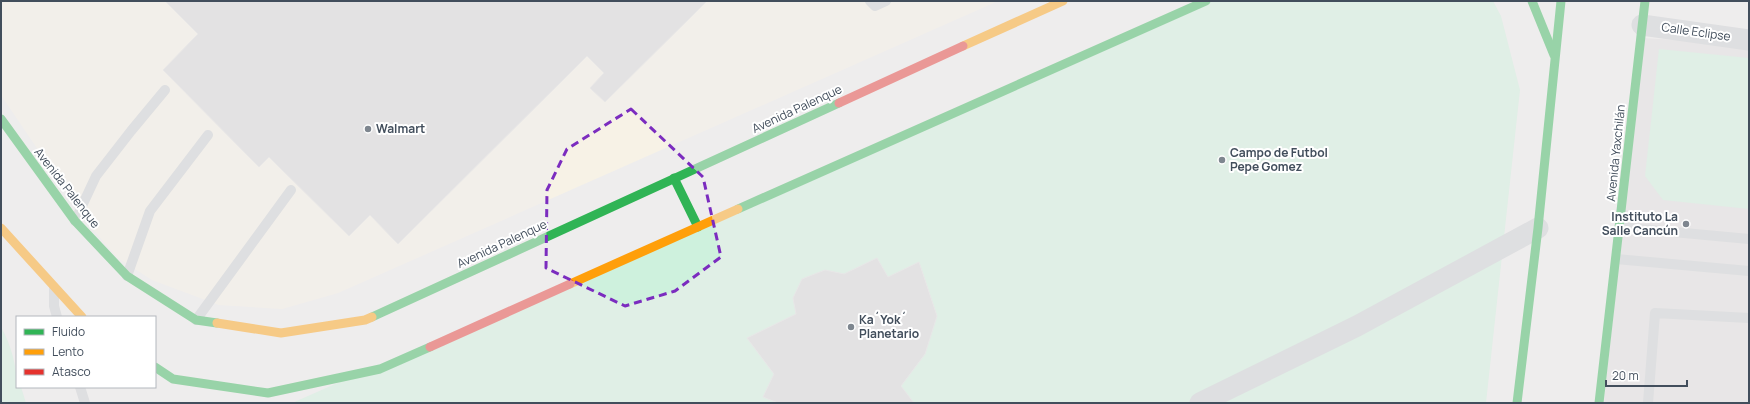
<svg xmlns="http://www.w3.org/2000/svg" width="1750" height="404" font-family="Manrope,sans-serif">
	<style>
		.commercial { fill: #f7f2e6 }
		.education { fill: #dfdedf }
		.green { fill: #cef1dd }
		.building { fill: #d5d5d7; stroke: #dfdfe0 }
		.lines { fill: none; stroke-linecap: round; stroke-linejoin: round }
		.lane { stroke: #caced2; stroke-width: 10 }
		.street { stroke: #caced2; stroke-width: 21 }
		.fast { stroke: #30b455; stroke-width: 9 }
		.slow { stroke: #ff9f0a; stroke-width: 9 }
		.jam { stroke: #e5322d; stroke-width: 9 }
		.marked { fill: none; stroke: #7b2cbf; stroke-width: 3; stroke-dasharray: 8 5; stroke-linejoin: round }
		.poi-dot { fill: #7e868f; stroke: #fff; stroke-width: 1.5 }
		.labels { text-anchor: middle; stroke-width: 4; stroke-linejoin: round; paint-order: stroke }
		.street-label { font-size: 12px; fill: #424e5c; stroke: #fff }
		.poi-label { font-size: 12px; font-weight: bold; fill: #424e5c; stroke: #fff; text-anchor: start }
	</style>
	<rect width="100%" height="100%" fill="#eeeded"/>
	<!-- commercial -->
	<polygon class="commercial" points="1,1 998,1 338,293 282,309 219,305 152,280 118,258 89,225 1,95"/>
	<!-- education -->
	<polygon class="education" points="1642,38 1749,44 1749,403 1604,403"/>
	<!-- green -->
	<g class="green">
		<polygon points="1204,1 1493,1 1501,16 1520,90 1486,403 292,403"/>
		<polygon points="1659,49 1749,58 1749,209 1663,200 1645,176"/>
		<path d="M1,327C11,344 17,367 17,387H21L26,403H1Z"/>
	</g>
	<!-- building -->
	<g class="building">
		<polygon points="165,1 707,1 605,102 590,88 604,73 587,56 398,244 370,215 349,236 269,157 259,167 163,70 198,34"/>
		<polygon points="877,258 888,277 919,262 937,316 925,354 901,386 914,403 778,403 763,397 774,374 747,338 796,314 793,298 802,279 825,270 844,274"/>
	</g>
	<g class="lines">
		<!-- lane -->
		<g class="lane">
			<polyline points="870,1 875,6 886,1"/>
			<polyline points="75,221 96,176 131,131 165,90"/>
			<polyline points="1619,227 1749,239"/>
			<polyline points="1616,259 1749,271"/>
			<polyline points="127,276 150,211 208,135"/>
			<polyline points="54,289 54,306 57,317"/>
			<polyline points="196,320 291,190"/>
			<polyline points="80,387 85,403"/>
			<polyline points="1648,403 1655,313 1749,318"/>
		</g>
		<!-- street -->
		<g class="street">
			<polyline points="1642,25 1749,40"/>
			<polyline points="1200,403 1357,326 1538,228"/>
		</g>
		<!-- fast -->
		<g class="fast">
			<polyline points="1532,1 1554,55"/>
			<polyline points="1,119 75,221 127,276 196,320 217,323"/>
			<polyline points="674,178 698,227"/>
			<polyline points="738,209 1206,1"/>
			<polyline points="372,317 839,103"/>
			<polyline points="155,367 173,379 268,393 380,369 430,347"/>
			<polyline points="1517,403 1538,228 1561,1"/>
			<polyline points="1599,403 1645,1"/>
		</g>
		<!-- slow -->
		<g class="slow">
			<polyline points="963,46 1063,1"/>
			<polyline points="1,228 82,317"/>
			<polyline points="570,284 738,209"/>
			<polyline points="217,323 281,333 365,320 372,317"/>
		</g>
		<!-- jam -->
		<g class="jam">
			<polyline points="839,103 963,46"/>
			<polyline points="430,347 570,284"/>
		</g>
	</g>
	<!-- marked area -->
	<path d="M0 0H1750V404H0ZM631,109L703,177L721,257L675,291L625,306L546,268L547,190L567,149Z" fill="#eeeded" fill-opacity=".55" fill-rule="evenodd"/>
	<path class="marked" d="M631,109L703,177L721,257L675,291L625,306L546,268L547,190L567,149Z"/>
	<!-- markers -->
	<g class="poi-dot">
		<circle cx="368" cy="129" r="4"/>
		<circle cx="1222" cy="160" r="4"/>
		<circle cx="1686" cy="224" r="4"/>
		<circle cx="851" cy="327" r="4"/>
	</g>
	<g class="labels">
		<!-- street labels -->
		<g class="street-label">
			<text transform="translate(1696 32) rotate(8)" y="4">Calle Eclipse</text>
			<text transform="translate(797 109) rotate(-25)" y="4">Avenida Palenque</text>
			<text transform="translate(1616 153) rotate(-84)" y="4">Avenida Yaxchilán</text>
			<text transform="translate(67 188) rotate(52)" y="4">Avenida Palenque</text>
			<text transform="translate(502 244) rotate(-25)" y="4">Avenida Palenque</text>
		</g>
		<!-- poi labels -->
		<g class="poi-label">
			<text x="376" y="133">Walmart</text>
			<text x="1230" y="157">Campo de Futbol<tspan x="1230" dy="14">Pepe Gomez</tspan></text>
			<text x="1678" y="221" text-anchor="end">Instituto La<tspan x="1678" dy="14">Salle Cancún</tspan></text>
			<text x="859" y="324">Ka´Yok´<tspan x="859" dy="14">Planetario</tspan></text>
		</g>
	</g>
	<!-- border -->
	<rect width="1750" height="404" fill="none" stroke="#424e5c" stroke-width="4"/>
	<!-- legend -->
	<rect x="16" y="316" width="140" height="72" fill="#ffffff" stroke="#b3b8be"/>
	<rect x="24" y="329" width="20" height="6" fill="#30b455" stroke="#b3b8be"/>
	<text x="52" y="336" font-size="12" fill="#424e5c">Fluido</text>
	<rect x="24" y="349" width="20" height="6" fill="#ff9f0a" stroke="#b3b8be"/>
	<text x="52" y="356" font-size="12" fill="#424e5c">Lento</text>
	<rect x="24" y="369" width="20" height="6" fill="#e5322d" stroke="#b3b8be"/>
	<text x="52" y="376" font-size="12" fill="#424e5c">Atasco</text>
	<!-- scale -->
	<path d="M1606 380v6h81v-6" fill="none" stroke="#424e5c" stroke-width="2"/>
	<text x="1612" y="380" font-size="12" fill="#424e5c" stroke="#ffffff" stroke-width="3" paint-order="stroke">20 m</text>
</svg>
